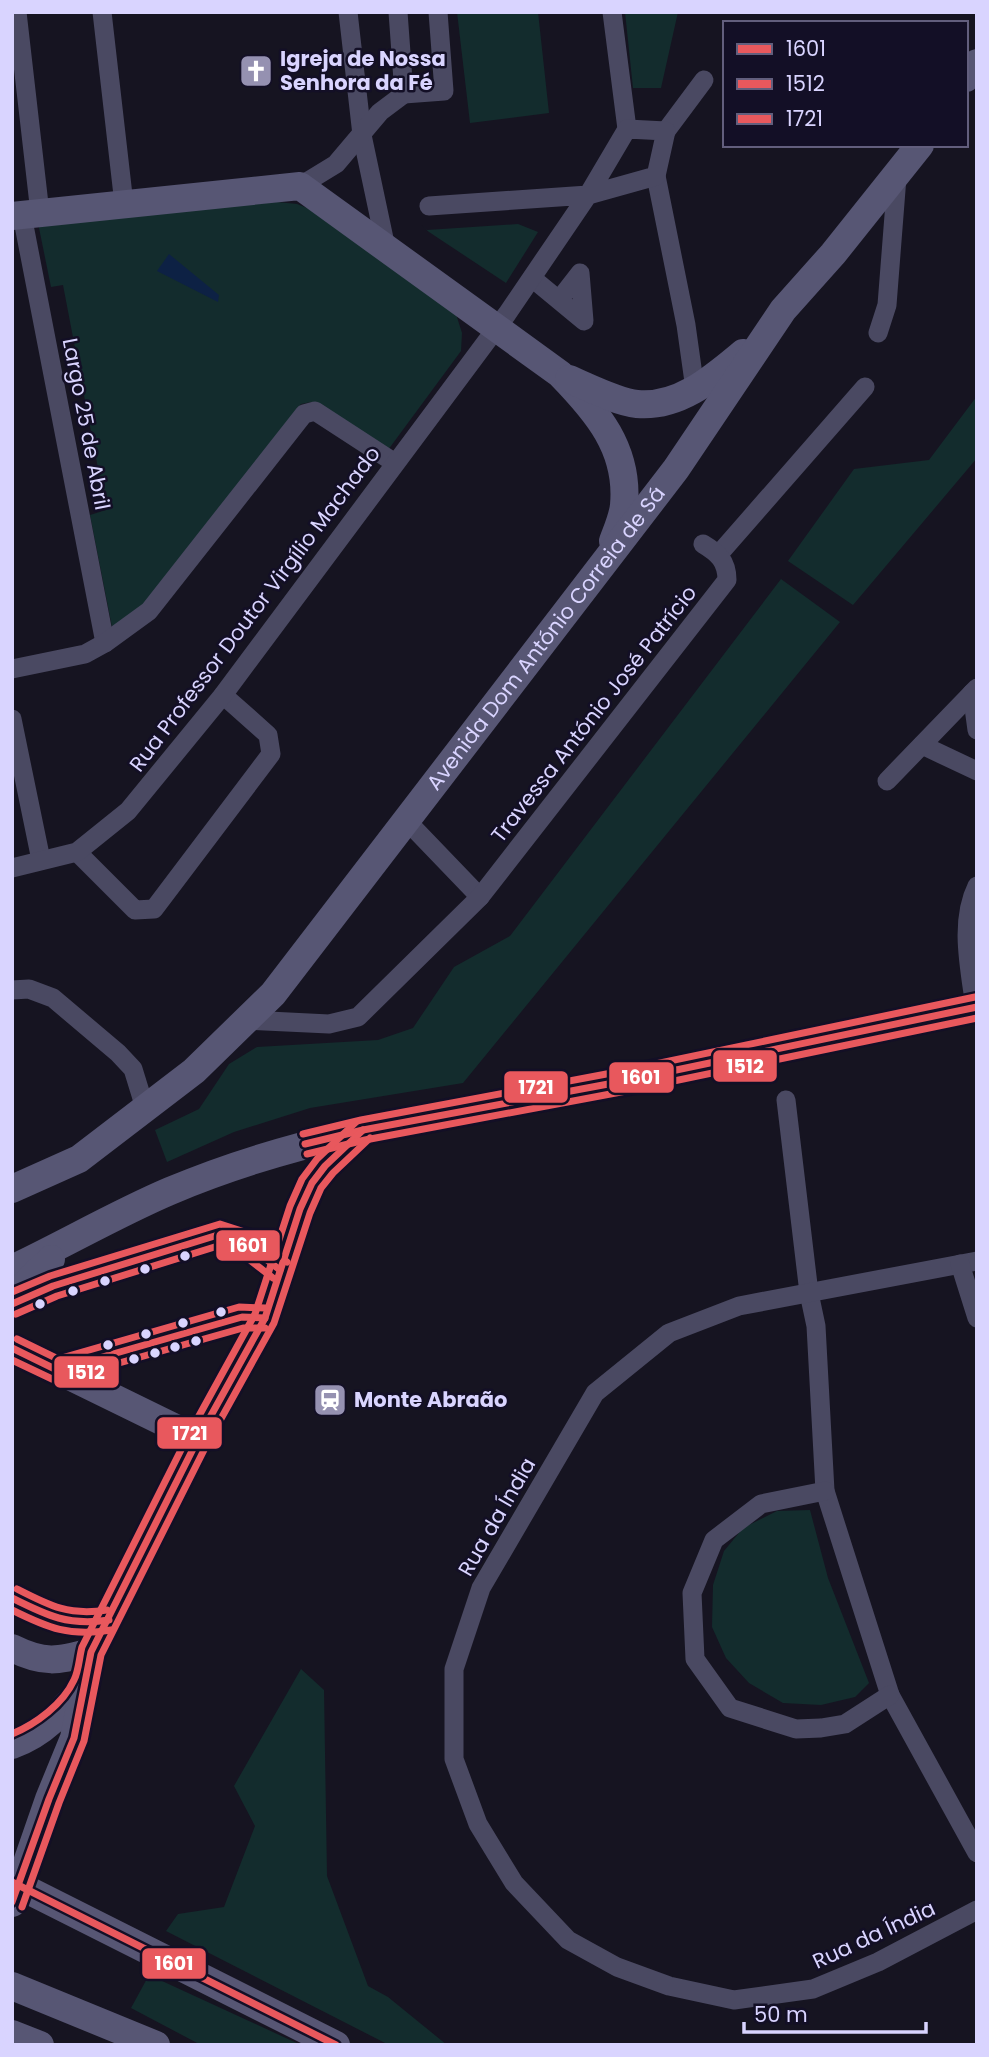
<svg xmlns="http://www.w3.org/2000/svg" width="989" height="2057" font-family="Poppins,sans-serif">
	<style>
		.green { fill: #132c2d }
		.water { fill: #0d2144 }
		.lines { fill: none; stroke-linecap: round; stroke-linejoin: round }
		.secondary-tunnel { stroke: #333142; stroke-width: 28; stroke-dasharray: 28 14; stroke-linecap: butt }
		.street { stroke: #4a4962; stroke-width: 19 }
		.secondary { stroke: #575674; stroke-width: 28 }
		.secondary-bridge { stroke: #575674; stroke-width: 28 }
		.bus-1-casing { stroke: #130f26; stroke-width: 12 }
		.bus-2-casing { stroke: #130f26; stroke-width: 12 }
		.bus-3-casing { stroke: #130f26; stroke-width: 12 }
		.bus-1 { stroke: #e8585d; stroke-width: 7 }
		.bus-2 { stroke: #e8585d; stroke-width: 7 }
		.bus-3 { stroke: #e8585d; stroke-width: 7 }
		.bus-dot { fill: #d9d4ff; stroke: #130f26; stroke-width: 2.5 }
		.labels { text-anchor: middle; stroke-width: 5; stroke-linejoin: round; paint-order: stroke }
		.poi-label { font-size: 21px; font-weight: bold; fill: #d9d4ff; stroke: #130f26; text-anchor: start }
		.street-label { font-size: 21px; fill: #d9d4ff; stroke: #130f26 }
		.line-badge { stroke: #130f26; stroke-width: 2.5 }
		.badge-label { font-size: 19px; text-anchor: middle; font-weight: bold; fill: #fff }
	</style>
	<rect width="100%" height="100%" fill="#161421"/>
	<!-- green -->
	<g class="green">
		<polygon points="457,12 538,12 549,113 470,123"/>
		<polygon points="625,12 678,12 661,88 633,88"/>
		<polygon points="277,202 297,204 317,212 456,314 462,333 461,351 388,450 311,402 301,404 147,603 112,627 90,515 106,510 63,285 51,287 38,223"/>
		<polygon points="518,224 538,232 506,283 429,232 421,225 427,230"/>
		<polygon points="977,396 977,458 853,605 788,561 854,469 929,460"/>
		<polygon points="781,579 840,622 463,1083 310,1108 234,1132 167,1162 155,1130 199,1109 229,1064 257,1047 378,1040 413,1028 454,967 510,936"/>
		<polygon points="810,1510 828,1578 869,1683 855,1697 821,1705 783,1703 749,1683 726,1658 712,1627 713,1585 724,1551 743,1528 777,1511"/>
		<polygon points="301,1669 324,1690 327,1876 368,1986 388,1997 447,2045 389,2045 166,1931 178,1914 224,1907 255,1826 234,1786"/>
		<polygon points="149,1975 301,2045 201,2045 131,2008"/>
	</g>
	<!-- water -->
	<polygon class="water" points="169,254 219,295 218,302 157,271"/>
	<g class="lines">
		<!-- secondary-tunnel -->
		<polyline class="secondary-tunnel" points="432,1118 619,1082"/>
		<!-- street -->
		<g class="street">
			<polyline points="17,12 40,213"/>
			<polyline points="102,12 124,204"/>
			<polyline points="348,12 362,135 386,248"/>
			<polyline points="398,12 404,94 444,91 438,12"/>
			<polyline points="612,12 627,129"/>
			<polyline points="666,131 704,80"/>
			<polyline points="656,176 686,325 695,389"/>
			<polyline points="300,186 336,164 380,112 404,94"/>
			<polyline points="22,215 105,643"/>
			<polyline points="532,278 584,321 580,273 559,300"/>
			<polyline points="878,333 887,305 897,177"/>
			<polyline points="719,554 865,387"/>
			<polyline points="12,669 85,654 105,643 149,611 304,414 315,411 395,463"/>
			<polyline points="977,688 972,693 977,730"/>
			<polyline points="12,719 41,860"/>
			<polyline points="922,745 977,771"/>
			<polyline points="887,781 972,693"/>
			<polyline points="406,820 480,897"/>
			<polyline points="77,852 135,910 154,909 271,754 268,735 223,695"/>
			<polyline points="12,868 77,852 128,811 223,695 507,314 588,195 627,129 666,131 656,176 588,195 429,206"/>
			<polyline points="12,990 29,989 53,998 118,1053 133,1069 145,1108"/>
			<path d="M975,1007C970,969 959,922 977,886"/>
			<path d="M246,1020L329,1024L358,1017L480,897L727,580C727,561 718,553 703,544"/>
			<polyline points="786,1100 809,1293 816,1326 825,1491 890,1695 977,1853"/>
			<polyline points="977,1261 739,1306 669,1333 595,1393 481,1588 454,1669 454,1759 478,1824 514,1883 568,1940 617,1967 669,1986 734,2000 813,1989 878,1962 977,1910"/>
			<polyline points="960,1264 977,1318"/>
			<polyline points="825,1491 761,1504 714,1540 692,1593 695,1659 730,1708 796,1729 821,1728 845,1724 890,1695"/>
		</g>
		<!-- secondary -->
		<g class="secondary">
			<polyline points="966,78 977,63"/>
			<path d="M12,216L300,186L560,374C597,412 629,449 624,505C623,517 617,530 613,541"/>
			<path d="M569,379C588,387 617,402 637,404C679,408 713,378 743,353"/>
			<polyline points="619,1082 977,1007"/>
			<path id="s1" d="M12,1189L79,1159L194,1071L273,994L676,469L783,310L833,254L920,145"/>
			<path d="M12,1269C65,1244 116,1214 170,1191C255,1155 342,1134 432,1118"/>
			<polyline points="12,1297 51,1259"/>
			<polyline points="12,1348 198,1439"/>
			<path d="M12,1598C50,1617 65,1629 109,1620"/>
			<path d="M12,1648C44,1664 58,1661 91,1652"/>
			<path d="M12,1745C44,1734 62,1712 82,1687"/>
			<polyline points="24,1871 49,1799 74,1738 91,1652 198,1439 239,1368 265,1318 300,1209 312,1183 325,1166 363,1130"/>
			<polyline points="12,1882 336,2045"/>
			<polyline points="12,1986 156,2045"/>
			<polyline points="12,2034 40,2045"/>
		</g>
		<!-- secondary-bridge -->
		<polyline class="secondary-bridge" points="12,1903 24,1871"/>
		<defs>
			<g id="bus-1">
				<polyline points="305,1144 363,1130 619,1082 977,1007"/>
				<polyline points="12,1304 53,1286 221,1234 245,1243 280,1270"/>
				<polyline points="12,1348 57,1370 242,1317 265,1318"/>
				<path d="M12,1598C48,1616 68,1626 109,1620"/>
				<polyline points="12,1882 336,2045"/>
				<polyline points="12,1902 49,1799 74,1738 91,1652 198,1439 265,1318 300,1209 312,1183 325,1166 363,1130"/>
			</g>
			<g id="bus-2">
				<polyline points="307,1154 365,1140 621,1092 977,1018"/>
				<polyline points="16,1314 57,1296 221,1245 246,1257 273,1278"/>
				<polyline points="12,1360 52,1379 59,1380 243,1328 265,1328"/>
				<path d="M12,1610C48,1628 70,1637 111,1630"/>
				<polyline points="22,1907 59,1803 84,1741 101,1655 207,1444 274,1323 310,1213 321,1188 333,1173 370,1138"/>
			</g>
			<g id="bus-3">
				<polyline points="303,1134 361,1120 617,1072 975,997"/>
				<polyline points="12,1292 50,1276 220,1224 251,1234 287,1262"/>
				<polyline points="17,1339 58,1359 239,1307 265,1308"/>
				<path d="M17,1589C50,1606 69,1616 107,1610"/>
				<path d="M12,1734C36,1724 63,1704 74,1680C79,1670 79,1658 82,1647L189,1434L255,1314L290,1206L302,1179L317,1159L356,1122"/>
			</g>
		</defs>
		<!-- bus-1 casing -->
		<use href="#bus-1" class="bus-1-casing"/>
		<!-- bus-2 casing -->
		<use href="#bus-2" class="bus-2-casing"/>
		<!-- bus-3 casing -->
		<use href="#bus-3" class="bus-3-casing"/>
		<!-- bus-1 -->
		<use href="#bus-1" class="bus-1"/>
		<!-- bus-2 -->
		<use href="#bus-2" class="bus-2"/>
		<!-- bus-3 -->
		<use href="#bus-3" class="bus-3"/>
	</g>
	<!-- icons -->
	<defs>
		<symbol id="church-square" viewBox="-11 -11 22 22"><rect x="-9" y="-9" width="18" height="18" rx="4" fill="#9591b1" stroke="#130f26"/><path d="M-1.2-6h2.4v3.5h3.3v2.4h-3.3V6h-2.4V-.1h-3.3v-2.4h3.3Z" fill="#fff"/></symbol>
		<symbol id="station-square" viewBox="-11 -11 22 22"><rect x="-9" y="-9" width="18" height="18" rx="4" fill="#9591b1" stroke="#130f26"/><path d="M-3-6H3Q5-6 5-4V2Q5 4 3 4L4.5 6H3L1.5 4h-3L-3 6H-4.5L-3 4Q-5 4-5 2V-4Q-5-6-3-6ZM-3.5-4v3h7v-3ZM-3.5 1v1.5H-2V1ZM2 1v1.5H3.5V1Z" fill="#fff"/></symbol>
	</defs>
	<g fill-rule="evenodd">
		<use href="#church-square" x="237" y="52" width="38" height="38"/>
		<use href="#station-square" x="311" y="1381" width="38" height="38"/>
	</g>
	<!-- markers -->
	<g class="bus-dot">
		<circle cx="185" cy="1256" r="6"/>
		<circle cx="145" cy="1269" r="6"/>
		<circle cx="105" cy="1281" r="6"/>
		<circle cx="73" cy="1291" r="6"/>
		<circle cx="40" cy="1304" r="6"/>
		<circle cx="221" cy="1312" r="6"/>
		<circle cx="183" cy="1323" r="6"/>
		<circle cx="146" cy="1334" r="6"/>
		<circle cx="196" cy="1341" r="6"/>
		<circle cx="108" cy="1345" r="6"/>
		<circle cx="175" cy="1347" r="6"/>
		<circle cx="155" cy="1353" r="6"/>
		<circle cx="134" cy="1359" r="6"/>
	</g>
	<g class="labels">
		<!-- poi labels -->
		<g class="poi-label">
			<text x="280" y="66">Igreja de Nossa<tspan x="280" dy="24">Senhora da Fé</tspan></text>
			<text x="354" y="1407">Monte Abraão</text>
		</g>
		<!-- street labels -->
		<g class="street-label">
			<text transform="translate(86 424) rotate(79)" y="7">Largo 25 de Abril</text>
			<text transform="translate(255 609) rotate(-53)" y="7">Rua Professor Doutor Virgílio Machado</text>
			<text dy="7" stroke="none"><textPath href="#s1" startOffset="777">Avenida Dom António Correia de Sá</textPath></text>
			<text transform="translate(594 714) rotate(-52)" y="7">Travessa António José Patrício</text>
			<text transform="translate(497 1517) rotate(-60)" y="7">Rua da Índia</text>
			<text transform="translate(874 1935) rotate(-25)" y="7">Rua da Índia</text>
		</g>
	</g>
	<g class="line-badge">
		<rect x="712" y="1049" width="66" height="34" rx="7" fill="#e8585d"/>
		<rect x="608" y="1061" width="67" height="33" rx="7" fill="#e8585d"/>
		<rect x="503" y="1070" width="66" height="34" rx="7" fill="#e8585d"/>
		<rect x="215" y="1229" width="66" height="33" rx="7" fill="#e8585d"/>
		<rect x="53" y="1355" width="67" height="34" rx="7" fill="#e8585d"/>
		<rect x="156" y="1416" width="67" height="34" rx="7" fill="#e8585d"/>
		<rect x="141" y="1947" width="66" height="33" rx="7" fill="#e8585d"/>
	</g>
	<g class="badge-label">
		<text x="745" y="1073">1512</text>
		<text x="641" y="1084">1601</text>
		<text x="536" y="1094">1721</text>
		<text x="248" y="1252">1601</text>
		<text x="86" y="1379">1512</text>
		<text x="190" y="1440">1721</text>
		<text x="174" y="1970">1601</text>
	</g>
	<!-- border -->
	<rect width="989" height="2057" fill="none" stroke="#d9d4ff" stroke-width="28"/>
	<!-- legend -->
	<rect x="723" y="21" width="245" height="126" fill="#130f26" stroke="#625e7d" stroke-width="2"/>
	<rect x="737" y="44" width="35" height="10" fill="#e8585d" stroke="#625e7d" stroke-width="2"/>
	<text x="786" y="56" font-size="21" fill="#d9d4ff">1601</text>
	<rect x="737" y="79" width="35" height="10" fill="#e8585d" stroke="#625e7d" stroke-width="2"/>
	<text x="786" y="91" font-size="21" fill="#d9d4ff">1512</text>
	<rect x="737" y="114" width="35" height="10" fill="#e8585d" stroke="#625e7d" stroke-width="2"/>
	<text x="786" y="126" font-size="21" fill="#d9d4ff">1721</text>
	<!-- scale -->
	<path d="M744 2022v10h182v-10" fill="none" stroke="#d9d4ff" stroke-width="3.5"/>
	<text x="754" y="2022" font-size="21" fill="#d9d4ff" stroke="#130f26" stroke-width="5" paint-order="stroke">50 m</text>
</svg>
